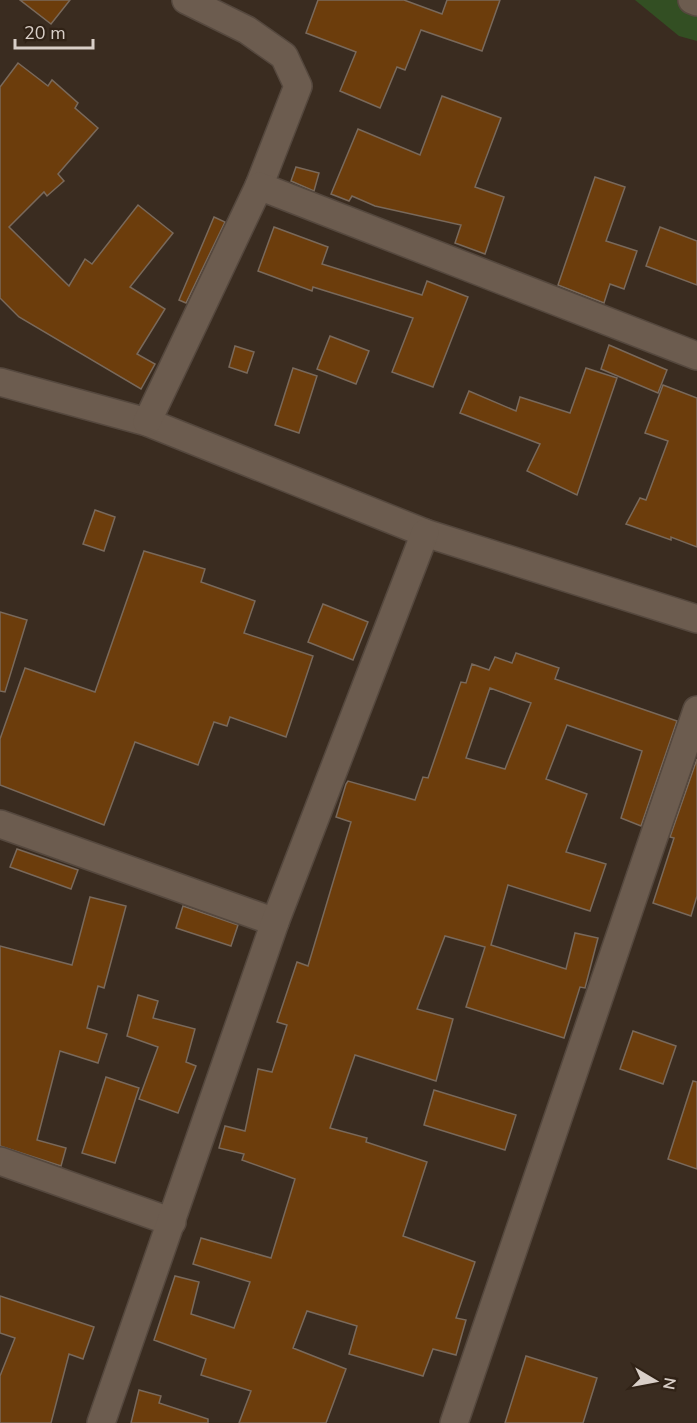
<svg xmlns="http://www.w3.org/2000/svg" width="697" height="1423" font-family="'Nunito Sans',sans-serif">
	<style>
		.green { fill: #334f23 }
		.building { fill: #6c3d0c; stroke: #79695b; stroke-width: 1.5; fill-rule: evenodd }
		.lines { fill: none; stroke-linecap: round; stroke-linejoin: round }
		.minor-casing { stroke: #55483e; stroke-width: 30 }
		.minor { stroke: #6c5c4f; stroke-width: 27 }
	</style>
	<rect width="100%" height="100%" fill="#3a2c20"/>
	<!-- green -->
	<polygon class="green" points="635,0 697,0 697,41 679,36"/>
	<!-- building -->
	<g class="building">
		<polygon points="20,0 70,0 51,24"/>
		<polygon points="318,0 404,0 442,14 447,0 500,0 482,51 421,30 405,70 397,67 380,108 340,91 356,52 306,33"/>
		<polygon points="18,63 48,86 52,80 78,103 75,108 98,128 58,174 64,181 47,196 44,192 9,227 69,286 85,259 92,264 138,205 173,233 130,287 165,309 137,354 155,364 141,389 19,317 0,298 0,87"/>
		<polygon points="442,96 501,118 475,187 504,197 485,254 455,243 461,225 375,206 352,196 349,201 331,194 358,129 420,155"/>
		<polygon points="296,167 319,173 314,191 291,181"/>
		<polygon points="595,177 625,187 606,241 637,251 624,289 610,284 604,303 558,285"/>
		<polygon points="214,217 225,222 186,303 179,300"/>
		<polygon points="274,227 328,247 322,264 422,295 427,281 468,297 433,387 392,372 413,318 313,287 312,291 258,271"/>
		<polygon points="660,227 697,241 697,285 646,266"/>
		<polygon points="330,336 369,351 356,384 317,369"/>
		<polygon points="609,345 667,370 658,393 601,369"/>
		<polygon points="235,346 254,352 247,373 229,367"/>
		<polygon points="293,368 317,376 299,433 275,425"/>
		<polygon points="586,368 617,378 577,495 527,471 540,444 460,413 469,391 516,411 520,397 570,413"/>
		<polygon points="663,385 697,398 697,547 671,537 671,540 626,524 640,498 646,500 668,441 645,433"/>
		<polygon points="95,510 115,517 104,551 83,544"/>
		<polygon points="144,551 205,569 201,582 255,601 244,633 313,656 286,737 230,717 227,726 214,722 198,765 135,742 104,825 0,785 0,739 25,668 95,692"/>
		<polygon points="323,604 368,622 353,660 308,642"/>
		<polygon points="0,612 27,620 5,692 0,691"/>
		<path d="M516,653L559,668L555,679L677,721L641,826L621,818L642,751L567,725L546,779L587,794L566,852L606,864L590,911L508,885L491,945L566,969L575,933L598,938L585,988L580,987L564,1038L466,1007L485,947L445,936L417,1009L453,1019L436,1081L355,1055L330,1128L367,1138L366,1142L427,1162L403,1236L475,1262L456,1318L466,1320L456,1355L433,1349L423,1376L349,1354L357,1326L307,1311L293,1348L346,1369L326,1423H239L251,1391L201,1375L206,1359L154,1340L175,1276L199,1282L191,1314L234,1328L250,1282L193,1264L201,1238L271,1258L295,1179L242,1160L244,1154L219,1148L225,1126L245,1131L258,1069L272,1072L287,1025L277,1022L297,962L308,966L351,822L336,817L346,784L348,781L415,800L423,777L428,778L461,682L466,683L472,664L489,670L495,657L512,663ZM490,688L531,703L505,769L466,758Z"/>
		<polygon points="697,759 697,896 691,916 653,903 674,838 670,837"/>
		<polygon points="17,849 78,870 71,889 10,867"/>
		<polygon points="90,897 126,906 104,988 98,986 87,1028 107,1034 98,1063 60,1051 37,1140 66,1148 61,1166 0,1146 0,946 72,965"/>
		<polygon points="183,906 238,925 231,946 176,928"/>
		<polygon points="138,995 158,1001 153,1018 195,1029 186,1062 196,1066 178,1113 139,1099 158,1047 127,1036"/>
		<polygon points="633,1031 676,1046 663,1084 620,1069"/>
		<polygon points="106,1077 139,1088 115,1163 82,1153"/>
		<polygon points="693,1081 697,1082 697,1169 668,1159"/>
		<polygon points="434,1090 516,1115 505,1150 424,1125"/>
		<polygon points="0,1296 94,1327 83,1359 69,1354 51,1423 0,1423 0,1376 15,1338 0,1333"/>
		<polygon points="526,1356 597,1378 583,1423 505,1423"/>
		<polygon points="139,1390 161,1396 159,1403 208,1419 208,1423 131,1423"/>
	</g>
	<g class="lines">
		<defs>
			<g id="minor">
				<polyline points="186,0 247,30 284,56 298,86 259,186"/>
				<polyline points="692,0 697,2"/>
				<polyline points="0,382 147,422 425,533 697,619"/>
				<polyline points="147,422 259,186 697,356"/>
				<polyline points="0,824 275,922"/>
				<polyline points="0,1161 172,1222"/>
				<polyline points="101,1423 275,922 425,533"/>
				<polyline points="454,1423 697,710"/>
			</g>
		</defs>
		<!-- minor casing -->
		<use href="#minor" class="minor-casing"/>
		<!-- minor -->
		<use href="#minor" class="minor"/>
	</g>
	<!-- north arrow -->
	<g transform="translate(655 1381) rotate(100)" stroke="#302216" stroke-width="4.5" paint-order="stroke">
	<path d="M0-4.5L10 22L0 15L-10 22Z" fill="#d9cfc8"/>
	<text y="-9" font-size="16" font-weight="bold" text-anchor="middle" fill="#d9cfc8">N</text>
	</g>
	<!-- scale -->
	<path d="M15 39v9h78v-9" fill="none" stroke="#d9cfc8" stroke-width="3"/>
	<text x="24" y="39" font-size="18" fill="#d9cfc8" stroke="#302216" stroke-width="4.5" paint-order="stroke">20 m</text>
</svg>
